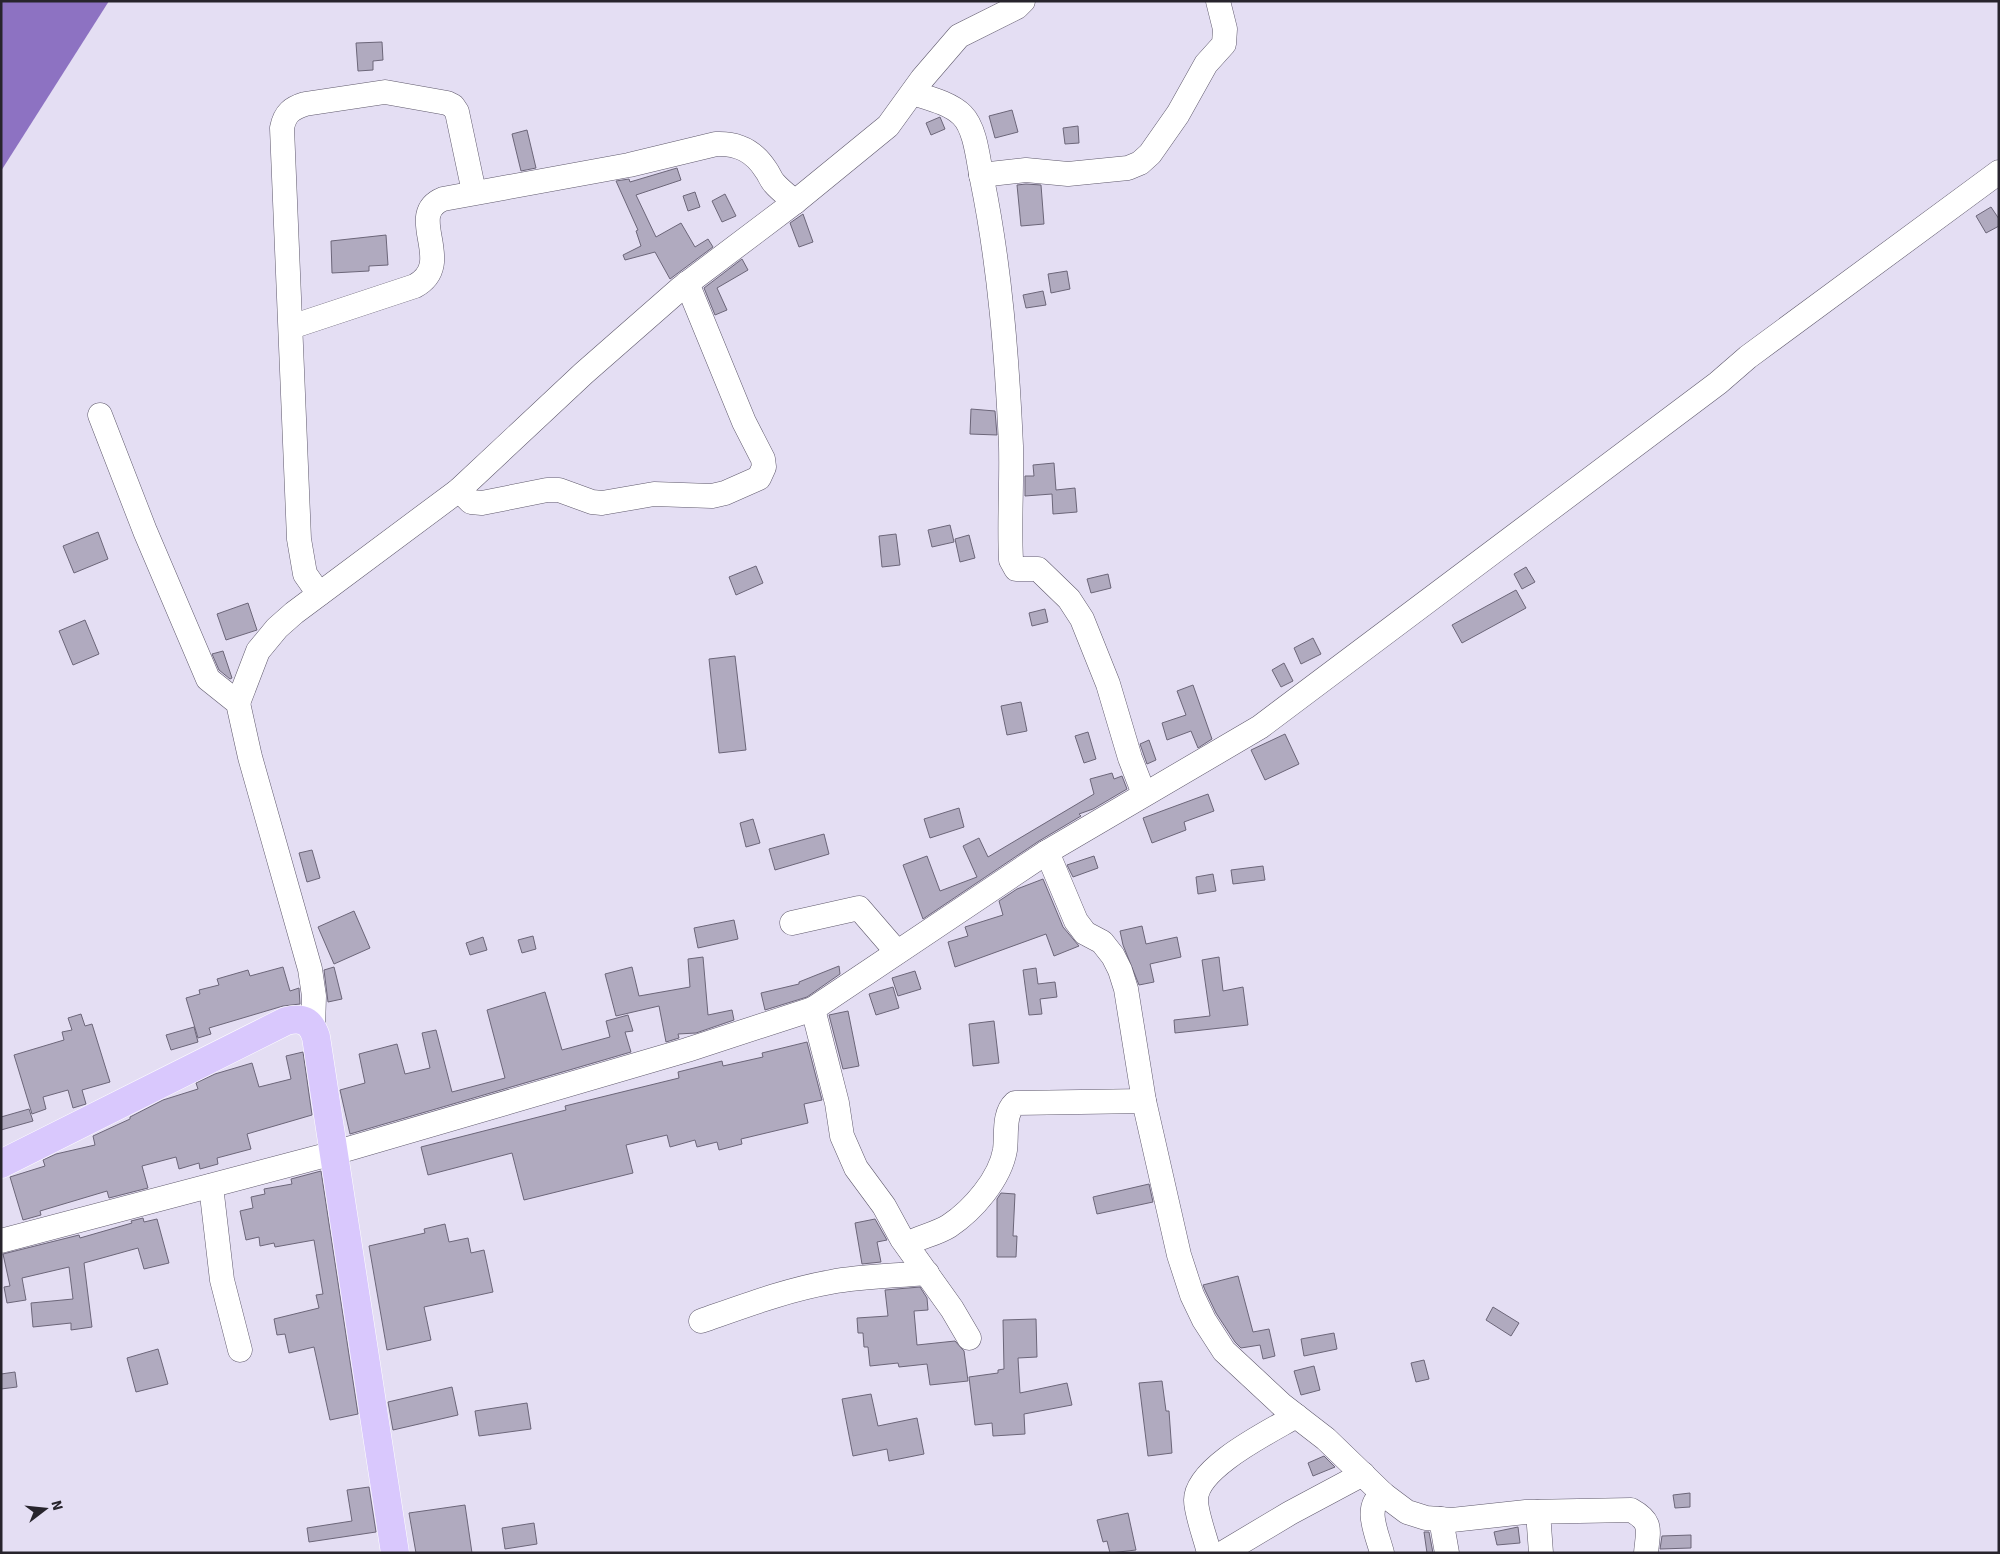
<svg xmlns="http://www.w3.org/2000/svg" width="2000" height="1554" font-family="Signika,sans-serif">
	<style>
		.water { fill: #8d72c2 }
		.building { fill: #b0aabf; stroke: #6c6679 }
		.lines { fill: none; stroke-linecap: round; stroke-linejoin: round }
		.minor-casing { stroke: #5f596c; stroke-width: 25 }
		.major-casing { stroke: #fff; stroke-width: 29 }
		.minor { stroke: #fff; stroke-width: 24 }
		.major { stroke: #d9c8fd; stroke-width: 28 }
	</style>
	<rect width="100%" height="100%" fill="#e4def3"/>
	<!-- water -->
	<polygon class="water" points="1,1 109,1 1,171"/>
	<!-- building -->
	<g class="building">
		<polygon points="382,42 383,60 373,61 373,70 358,71 356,43"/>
		<polygon points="1012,110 1018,132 995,138 989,116"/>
		<polygon points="940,117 945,129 931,135 926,123"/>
		<polygon points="1078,126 1079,143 1065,144 1063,128"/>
		<polygon points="527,130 536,168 521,171 512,134"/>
		<polygon points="677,168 681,180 636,195 656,237 681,223 695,247 708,239 713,247 670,279 655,252 625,260 623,255 641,246 636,231 638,230 616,181 629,179 630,182"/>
		<polygon points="1026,184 1041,185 1044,224 1021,226 1017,185"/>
		<polygon points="695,192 700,207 688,211 683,196"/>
		<polygon points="725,194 736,216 722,222 712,201"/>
		<polygon points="1991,207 1999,219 1999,226 1986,233 1976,216"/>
		<polygon points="803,214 813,242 799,247 790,223"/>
		<polygon points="386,235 388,265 369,266 369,271 332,273 331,241"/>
		<polygon points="742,259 748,270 717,288 727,310 715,315 704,288"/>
		<polygon points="1067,271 1070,289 1051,293 1048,274"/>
		<polygon points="1043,291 1046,305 1026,308 1023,295"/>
		<polygon points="971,409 995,411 997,435 970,434"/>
		<polygon points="1054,463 1056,490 1075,488 1077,512 1053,514 1052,494 1025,496 1025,476 1034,476 1033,465"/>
		<polygon points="950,525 954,542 932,547 928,530"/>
		<polygon points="98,532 108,559 74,573 63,546"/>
		<polygon points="896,534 900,565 882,567 879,536"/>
		<polygon points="969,535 975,558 960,562 955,539"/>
		<polygon points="756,566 763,583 736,595 729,577"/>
		<polygon points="1526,567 1535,582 1522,589 1514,574"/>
		<polygon points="1108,574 1111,588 1091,593 1087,579"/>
		<polygon points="1516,590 1526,608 1462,643 1452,625"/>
		<polygon points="248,603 257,630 226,640 217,614"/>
		<polygon points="1045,609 1048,622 1032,626 1029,613"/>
		<polygon points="85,620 99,654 73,665 59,631"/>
		<polygon points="1313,638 1321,654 1301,664 1294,648"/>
		<polygon points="223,651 232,678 230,679 219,670 212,654"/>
		<polygon points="735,656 746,750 719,753 709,659"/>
		<polygon points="1284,663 1293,681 1281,687 1272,670"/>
		<polygon points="1193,685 1212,739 1198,748 1191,731 1167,740 1162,723 1186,715 1177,691"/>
		<polygon points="1021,702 1027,731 1007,735 1001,706"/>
		<polygon points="1088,732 1096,759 1084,763 1075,736"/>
		<polygon points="1285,734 1299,764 1265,780 1251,750"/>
		<polygon points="1149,740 1156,760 1147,764 1140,744"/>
		<polygon points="1112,773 1114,779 1122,776 1127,789 1093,809 1079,814 1081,816 1039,841 923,919 903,865 927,856 940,891 977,877 963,846 979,838 988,857 1094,794 1090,779"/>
		<polygon points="1208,794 1214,811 1184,822 1186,830 1152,843 1143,818"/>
		<polygon points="959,808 964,827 930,838 924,819"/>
		<polygon points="753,819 760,843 746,847 740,823"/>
		<polygon points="824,834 829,854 775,870 769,849"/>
		<polygon points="312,850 320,878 307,882 299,853"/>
		<polygon points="1094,856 1098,868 1073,877 1067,865"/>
		<polygon points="1263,866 1265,880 1233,884 1231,870"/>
		<polygon points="1213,874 1216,891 1198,894 1196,877"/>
		<polygon points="1043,879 1063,927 1079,946 1054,956 1046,934 955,967 948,942 968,936 965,927 1003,915 999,901 1017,889"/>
		<polygon points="354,911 370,948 334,964 318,927"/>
		<polygon points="734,920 738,939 698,948 694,928"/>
		<polygon points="1142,926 1146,944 1177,937 1181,957 1150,964 1154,982 1139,985 1123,945 1120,931"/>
		<polygon points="533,936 536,949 522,953 518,940"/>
		<polygon points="483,937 487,950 470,955 466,943"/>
		<polygon points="703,957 708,1015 732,1010 734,1020 696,1033 678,1034 679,1038 666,1042 659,1006 616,1016 605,974 632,967 639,996 690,987 688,959"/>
		<polygon points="1219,957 1223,991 1243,987 1248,1025 1175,1033 1174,1020 1210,1016 1202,960"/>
		<polygon points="839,966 840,974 807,997 765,1010 761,993 799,984 799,982"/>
		<polygon points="283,967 290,991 299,988 300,1004 283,1006 209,1028 211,1034 198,1038 186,998 200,994 199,990 219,985 217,979 248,970 250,976"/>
		<polygon points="334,967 342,999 328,1002 324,970"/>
		<polygon points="1036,968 1038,984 1055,982 1057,997 1040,999 1042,1014 1029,1015 1023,970"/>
		<polygon points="915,971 921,989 898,996 892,978"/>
		<polygon points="893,987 899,1008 876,1015 869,994"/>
		<polygon points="545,992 562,1050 610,1037 606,1021 628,1015 633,1031 625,1032 631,1052 350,1134 340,1090 365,1083 359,1054 397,1044 405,1074 430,1068 422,1033 436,1030 452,1092 505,1078 487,1010"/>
		<polygon points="848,1011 859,1066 843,1069 829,1015"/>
		<polygon points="81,1014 85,1026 92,1024 110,1082 82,1090 86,1104 73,1108 68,1090 43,1097 46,1109 32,1114 14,1055 64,1040 62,1032 72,1030 68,1018"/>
		<polygon points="994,1021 999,1063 973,1066 969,1024"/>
		<polygon points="194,1027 198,1042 171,1050 166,1035"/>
		<polygon points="807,1042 822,1100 804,1104 808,1123 741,1139 742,1144 719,1150 717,1142 697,1147 695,1140 670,1147 667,1135 626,1145 633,1173 524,1200 512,1153 428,1175 421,1147 566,1110 565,1106 679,1078 678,1072 722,1061 723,1066 763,1057 762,1053"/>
		<polygon points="303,1052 312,1115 247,1134 251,1149 217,1158 218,1164 200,1169 199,1163 179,1169 176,1157 142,1166 148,1188 109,1198 107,1191 40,1211 41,1215 23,1220 10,1177 45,1166 43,1160 56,1154 95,1145 93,1136 130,1119 130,1117 163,1100 198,1089 196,1083 215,1074 252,1063 259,1087 291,1079 286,1056"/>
		<polygon points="29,1109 33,1121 1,1130 1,1117"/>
		<polygon points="321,1171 358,1414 330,1420 314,1347 289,1353 285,1334 277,1335 274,1319 319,1308 316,1295 323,1294 314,1240 275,1247 274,1243 260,1246 259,1237 246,1240 240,1211 253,1208 251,1197 265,1194 264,1189 292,1184 291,1179"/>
		<polygon points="1149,1184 1153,1202 1097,1214 1093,1197"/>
		<polygon points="1001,1193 1015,1194 1013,1236 1017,1236 1016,1257 997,1257 997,1199"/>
		<polygon points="143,1218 144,1222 157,1219 169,1263 144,1269 138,1248 84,1263 92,1327 71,1330 71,1323 33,1327 31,1303 73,1299 69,1267 22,1278 26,1300 7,1303 4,1287 10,1286 3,1254 79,1235 80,1238 132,1223 131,1221"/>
		<polygon points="875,1219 887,1240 877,1242 881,1262 862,1264 855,1223"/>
		<polygon points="445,1224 449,1242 468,1238 471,1253 484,1250 493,1292 424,1307 431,1340 387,1350 369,1246 425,1233 424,1229"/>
		<polygon points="1238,1276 1253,1332 1269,1329 1275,1356 1263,1359 1260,1345 1241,1348 1235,1342 1216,1313 1205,1290 1203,1285"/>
		<polygon points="920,1287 927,1298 928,1310 914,1311 917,1345 955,1341 964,1351 968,1381 930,1385 927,1364 899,1367 898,1363 870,1366 868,1347 864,1347 863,1333 858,1333 857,1318 888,1316 885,1290"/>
		<polygon points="1493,1307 1519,1323 1511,1336 1486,1320"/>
		<polygon points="1036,1319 1037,1357 1018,1358 1020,1393 1067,1383 1072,1405 1024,1414 1025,1434 993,1436 992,1423 975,1425 969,1377 998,1373 998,1370 1004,1369 1003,1320"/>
		<polygon points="1334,1333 1337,1349 1304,1356 1301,1339"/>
		<polygon points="158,1349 168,1384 136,1392 127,1358"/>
		<polygon points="1424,1360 1429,1379 1416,1382 1411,1363"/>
		<polygon points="1314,1366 1320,1390 1301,1395 1294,1371"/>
		<polygon points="15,1372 17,1387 1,1389 1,1374"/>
		<polygon points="1162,1381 1166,1411 1169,1411 1172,1453 1148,1456 1139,1383"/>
		<polygon points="452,1387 458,1415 393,1430 388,1402"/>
		<polygon points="871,1394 878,1426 917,1418 924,1454 889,1461 887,1449 853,1456 842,1399"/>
		<polygon points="527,1403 531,1429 479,1436 475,1411"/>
		<polygon points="1324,1456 1335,1467 1313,1476 1308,1463"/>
		<polygon points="369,1487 376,1532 309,1542 307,1528 352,1521 347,1490"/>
		<polygon points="1690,1493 1690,1507 1675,1508 1673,1495"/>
		<polygon points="465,1505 472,1553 416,1553 409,1513"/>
		<polygon points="1128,1513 1136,1550 1110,1553 1107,1541 1103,1542 1097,1520"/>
		<polygon points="534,1523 537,1544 505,1549 502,1528"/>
		<polygon points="1518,1527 1520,1543 1497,1545 1494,1532"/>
		<polygon points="1424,1532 1429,1532 1433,1553 1427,1553"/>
		<polygon points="1691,1535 1691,1548 1660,1549 1662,1536"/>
	</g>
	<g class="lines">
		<defs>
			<g id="minor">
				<path d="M913,93C928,98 950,103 962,115C976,129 978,160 982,179C1000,267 1007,357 1011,446C1012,484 1009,522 1011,560L1016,569H1038L1069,599L1082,619L1108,684L1130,758L1144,794"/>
				<polyline points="981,175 1026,170 1068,174 1128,168 1140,163 1150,154 1178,114 1206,64 1224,44 1225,29 1218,1"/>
				<path d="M291,327L415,286C457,263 404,215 443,199L629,165L716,144C738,143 754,151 766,170C769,174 771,180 774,183C780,190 788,196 795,202"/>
				<polyline points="100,415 145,531 208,679 238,703 250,757 310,969 314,996 313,1028"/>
				<polyline points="459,490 471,502 482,503 547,490 559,490 592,502 602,503 654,494 712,496 725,493 759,478 764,467 763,459 744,422 687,283"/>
				<path d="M319,594L305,574L299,539L282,128C285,113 292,108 305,104L385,92L447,103L453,106L457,112L474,192"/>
				<polyline points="238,703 258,651 277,628 294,613 459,490 584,373 681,288 795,202 888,126 922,79 959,36 1017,7 1023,1"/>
				<path d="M1047,852L1076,921L1085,933L1102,942L1113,956L1120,970L1126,989L1144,1101L1179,1255L1192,1295L1204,1320L1224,1351L1282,1405L1326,1439L1383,1494L1407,1512L1426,1518L1452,1520L1526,1512L1631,1510C1653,1522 1648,1530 1646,1553"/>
				<polyline points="792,923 859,908 897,952"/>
				<polyline points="813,1009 837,1103 842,1136 856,1168 884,1206 902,1239 952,1309 969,1338"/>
				<polyline points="211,1186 222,1280 240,1350"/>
				<polyline points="1,1241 334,1153 687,1050 813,1009 1047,852 1260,727 1718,383 1748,357 1999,172"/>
				<path d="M907,1244C920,1237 936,1234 949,1226C973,1210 1000,1179 1005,1150C1007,1135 1003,1114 1015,1103L1144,1101"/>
				<path d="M701,1321C744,1306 786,1290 831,1282C862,1276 895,1276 927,1273"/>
				<polyline points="1538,1512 1541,1553"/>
				<polyline points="1441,1519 1447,1553"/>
				<path d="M1209,1553C1206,1539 1196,1514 1196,1500C1196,1467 1271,1431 1296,1416"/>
				<polyline points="1223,1553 1290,1513 1363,1474"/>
				<path d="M1382,1553C1377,1533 1363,1507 1383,1494"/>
			</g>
			<path id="major" d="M1,1164L286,1021C302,1017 311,1021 316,1037L395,1553"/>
		</defs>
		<!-- minor casing -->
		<use href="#minor" class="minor-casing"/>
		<!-- major casing -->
		<use href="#major" class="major-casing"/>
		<!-- minor -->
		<use href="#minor" class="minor"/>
		<!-- major -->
		<use href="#major" class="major"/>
	</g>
	<!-- border -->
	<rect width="2000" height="1554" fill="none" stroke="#27242c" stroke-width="5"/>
	<!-- north arrow -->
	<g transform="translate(45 1509) rotate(74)" stroke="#e4def3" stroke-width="4" paint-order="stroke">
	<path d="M0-4L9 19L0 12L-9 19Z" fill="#27242c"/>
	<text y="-8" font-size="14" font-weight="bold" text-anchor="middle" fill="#27242c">N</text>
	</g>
</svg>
